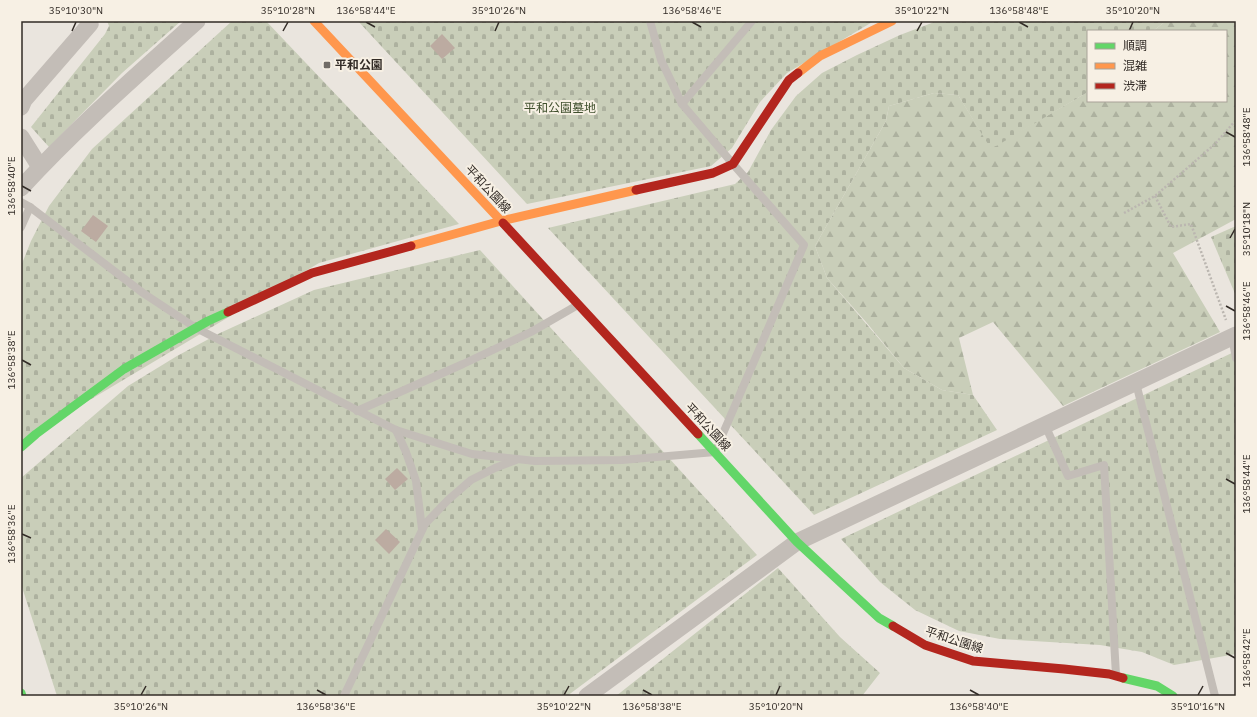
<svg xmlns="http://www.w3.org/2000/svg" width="1257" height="717" font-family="'IBM Plex Sans','Noto Sans JP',sans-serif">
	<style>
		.forest { fill: url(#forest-firs) }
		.cemetery { fill: url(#cemetery-stones) }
		.building { fill: #bcaba1 }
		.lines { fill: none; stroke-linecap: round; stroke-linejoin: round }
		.path { stroke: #bbb6b0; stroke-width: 2.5; stroke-dasharray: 2 2; stroke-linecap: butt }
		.lane { stroke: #c3bdb7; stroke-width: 8 }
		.street { stroke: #c3bdb7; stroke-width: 17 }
		.fast { stroke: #63d668; stroke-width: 9 }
		.slow { stroke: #ff974d; stroke-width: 9 }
		.jam { stroke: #b3261e; stroke-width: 9 }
		.ticks { fill: none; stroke: #322b26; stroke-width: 1.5 }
		.poi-dot { fill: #726c66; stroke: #f7f0e4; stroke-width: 1.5 }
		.labels { text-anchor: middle; stroke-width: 4; stroke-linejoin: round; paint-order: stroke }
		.poi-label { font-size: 12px; font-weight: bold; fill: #322b26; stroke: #f7f0e4; text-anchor: start }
		.park-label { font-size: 12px; fill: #3f4f2c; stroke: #f7f0e4 }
		.street-label { font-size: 12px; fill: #322b26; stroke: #f7f0e4 }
		.neatline { fill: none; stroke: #322b26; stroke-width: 1.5 }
		.ticks-label { font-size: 10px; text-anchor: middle; fill: #322b26 }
	</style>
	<defs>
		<pattern id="forest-firs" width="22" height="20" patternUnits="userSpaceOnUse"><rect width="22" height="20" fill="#c9ceb9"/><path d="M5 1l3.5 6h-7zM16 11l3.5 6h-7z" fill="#adb19f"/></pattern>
		<pattern id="cemetery-stones" width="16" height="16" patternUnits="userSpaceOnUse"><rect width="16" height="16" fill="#c9ceb9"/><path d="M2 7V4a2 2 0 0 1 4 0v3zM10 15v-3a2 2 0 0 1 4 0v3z" fill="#adb19f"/></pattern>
	</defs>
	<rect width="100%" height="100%" fill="#eae5de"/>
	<!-- forest -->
	<polygon class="forest" points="1166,21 1236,21 1236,219 1173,253 1220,332 1063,406 993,322 959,338 973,395 942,390 904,368 866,322 827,278 815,246 886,121 889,106 934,93 958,95 991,148 1088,92 1088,101 1226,101 1226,31 1153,31"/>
	<!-- cemetery -->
	<g class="cemetery">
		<polygon points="107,21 181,21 122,73 49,147 31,127 105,34 109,26"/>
		<polygon points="232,21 266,21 459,224 319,263 21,441 21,266 31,241 49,206 92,149"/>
		<polygon points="358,21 874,21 787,73 760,102 732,148 711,166 527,204"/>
		<polygon points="937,21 1166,21 1153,31 1088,31 1088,92 991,149 958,95 934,93 889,106 886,121 815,246 827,278 904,368 942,390 973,395 997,430 814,515 548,228 735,184 748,172 771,130 796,96 822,73 857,55 900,35"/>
		<polygon points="1236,226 1236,296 1211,237"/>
		<polygon points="480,250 757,555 567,696 57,696 21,584 21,478 128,386 177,356 220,333 314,290"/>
		<polygon points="1236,351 1236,654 1174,665 1142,652 1100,645 1000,639 959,631 915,610 880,582 841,539"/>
		<polygon points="778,568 840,637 880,673 862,696 616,696"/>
	</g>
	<!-- building -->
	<g class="building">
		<polygon points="442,34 455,48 442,59 430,46"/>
		<polygon points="93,215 108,226 96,242 81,231"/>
		<polygon points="397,468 408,479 395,490 385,479"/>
		<polygon points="386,529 400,542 389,554 375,540"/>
	</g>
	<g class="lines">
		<!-- path -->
		<g class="path">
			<polyline points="1155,196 1171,227 1191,224 1226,320"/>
			<polyline points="1124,213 1155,196 1215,144 1236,120"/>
		</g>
		<!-- lane -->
		<g class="lane">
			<polyline points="682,104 752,21"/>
			<polyline points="21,202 30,207 143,293 196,328 396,430 472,454 535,461 622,460 715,452 804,245 733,164 682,104 661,60 650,21"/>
			<polyline points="21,227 30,207"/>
			<polyline points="1232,337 1236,358"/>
			<polyline points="1136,383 1215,696"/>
			<polyline points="357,411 463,364 531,332 576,306"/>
			<polyline points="1045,425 1068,476 1104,465 1116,675"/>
			<polyline points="396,430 406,452 416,481 422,529"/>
			<polyline points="344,696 425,524 448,500 471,480 495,468 516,460"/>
		</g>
		<!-- street -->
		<g class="street">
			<polyline points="21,107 24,100 90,24 88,21"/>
			<polyline points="21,137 40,167"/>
			<path d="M21,188C76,128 137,75 197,21"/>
			<polyline points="587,696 797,542 1236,335"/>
		</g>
		<!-- fast -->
		<g class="fast">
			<polyline points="698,434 797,542 879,618 893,626"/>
			<polyline points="21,447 36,434 124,369 208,321 228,312"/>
			<polyline points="1123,678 1157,686 1173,696"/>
			<polyline points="21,693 22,696"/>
		</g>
		<!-- slow -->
		<g class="slow">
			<polyline points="314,21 503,223"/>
			<polyline points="798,73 820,56 892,21"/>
			<polyline points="411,246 501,221 636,190"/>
		</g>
		<!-- jam -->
		<g class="jam">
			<polyline points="636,190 713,173 733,164 789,80 798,73"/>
			<polyline points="503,223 698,434"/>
			<polyline points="228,312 312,273 411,246"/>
			<polyline points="893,626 925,645 973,661 1064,669 1109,674 1123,678"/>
		</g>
	</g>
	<!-- ticks -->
	<path class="ticks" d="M366,22L375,27M692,22L701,27M1019,22L1028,27M72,31L76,22M283,31L288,22M495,31L499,22M917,31L922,22M1129,31L1133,22M1226,132L1235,137M22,186L31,191M1230,238L1235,229M1226,306L1235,311M22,360L31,365M1226,479L1235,484M22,534L31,538M1226,653L1235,658M317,690L326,695M643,690L652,695M970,690L979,695M141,695L146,686M564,695L569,686M776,695L780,686M1198,695L1203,686"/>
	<!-- markers -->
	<rect class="poi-dot" x="323" y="61" width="8" height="8" rx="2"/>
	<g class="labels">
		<!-- poi labels -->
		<g class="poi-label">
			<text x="335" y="69">平和公園</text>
		</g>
		<!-- park labels -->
		<g class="park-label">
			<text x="560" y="112">平和公園墓地</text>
		</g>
		<!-- street labels -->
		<g class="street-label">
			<text transform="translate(488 189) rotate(47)" y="4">平和公園線</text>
			<text transform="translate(708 427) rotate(47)" y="4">平和公園線</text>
			<text transform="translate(954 640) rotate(18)" y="4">平和公園線</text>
		</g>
	</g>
	<!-- border -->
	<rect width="1257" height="717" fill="none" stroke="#f7f0e4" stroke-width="44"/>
	<!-- legend -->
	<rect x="1087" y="30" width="140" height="72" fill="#f7f0e4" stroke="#a8a198"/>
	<rect x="1095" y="43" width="20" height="6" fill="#63d668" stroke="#a8a198"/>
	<text x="1123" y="50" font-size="12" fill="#322b26">順調</text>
	<rect x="1095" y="63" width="20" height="6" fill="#ff974d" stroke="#a8a198"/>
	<text x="1123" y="70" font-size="12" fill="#322b26">混雑</text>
	<rect x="1095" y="83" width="20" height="6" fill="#b3261e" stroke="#a8a198"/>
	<text x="1123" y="90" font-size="12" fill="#322b26">渋滞</text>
	<rect x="22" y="22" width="1213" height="673" class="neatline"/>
	<g class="ticks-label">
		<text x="76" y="14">35°10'30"N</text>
		<text x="288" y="14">35°10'28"N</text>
		<text x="366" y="14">136°58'44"E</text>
		<text x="499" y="14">35°10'26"N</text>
		<text x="692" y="14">136°58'46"E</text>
		<text x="922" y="14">35°10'22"N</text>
		<text x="1019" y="14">136°58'48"E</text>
		<text x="1133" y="14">35°10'20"N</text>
		<text transform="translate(1246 137) rotate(-90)" y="4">136°58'48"E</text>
		<text transform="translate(11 186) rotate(-90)" y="4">136°58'40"E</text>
		<text transform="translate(1246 229) rotate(-90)" y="4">35°10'18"N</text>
		<text transform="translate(1246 311) rotate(-90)" y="4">136°58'46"E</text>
		<text transform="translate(11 360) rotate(-90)" y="4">136°58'38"E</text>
		<text transform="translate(1246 484) rotate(-90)" y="4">136°58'44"E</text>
		<text transform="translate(11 534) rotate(-90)" y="4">136°58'36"E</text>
		<text transform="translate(1246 658) rotate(-90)" y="4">136°58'42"E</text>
		<text x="141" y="710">35°10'26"N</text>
		<text x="326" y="710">136°58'36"E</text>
		<text x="564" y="710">35°10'22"N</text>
		<text x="652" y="710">136°58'38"E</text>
		<text x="776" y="710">35°10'20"N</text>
		<text x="979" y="710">136°58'40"E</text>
		<text x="1198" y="710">35°10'16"N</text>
	</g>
</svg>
